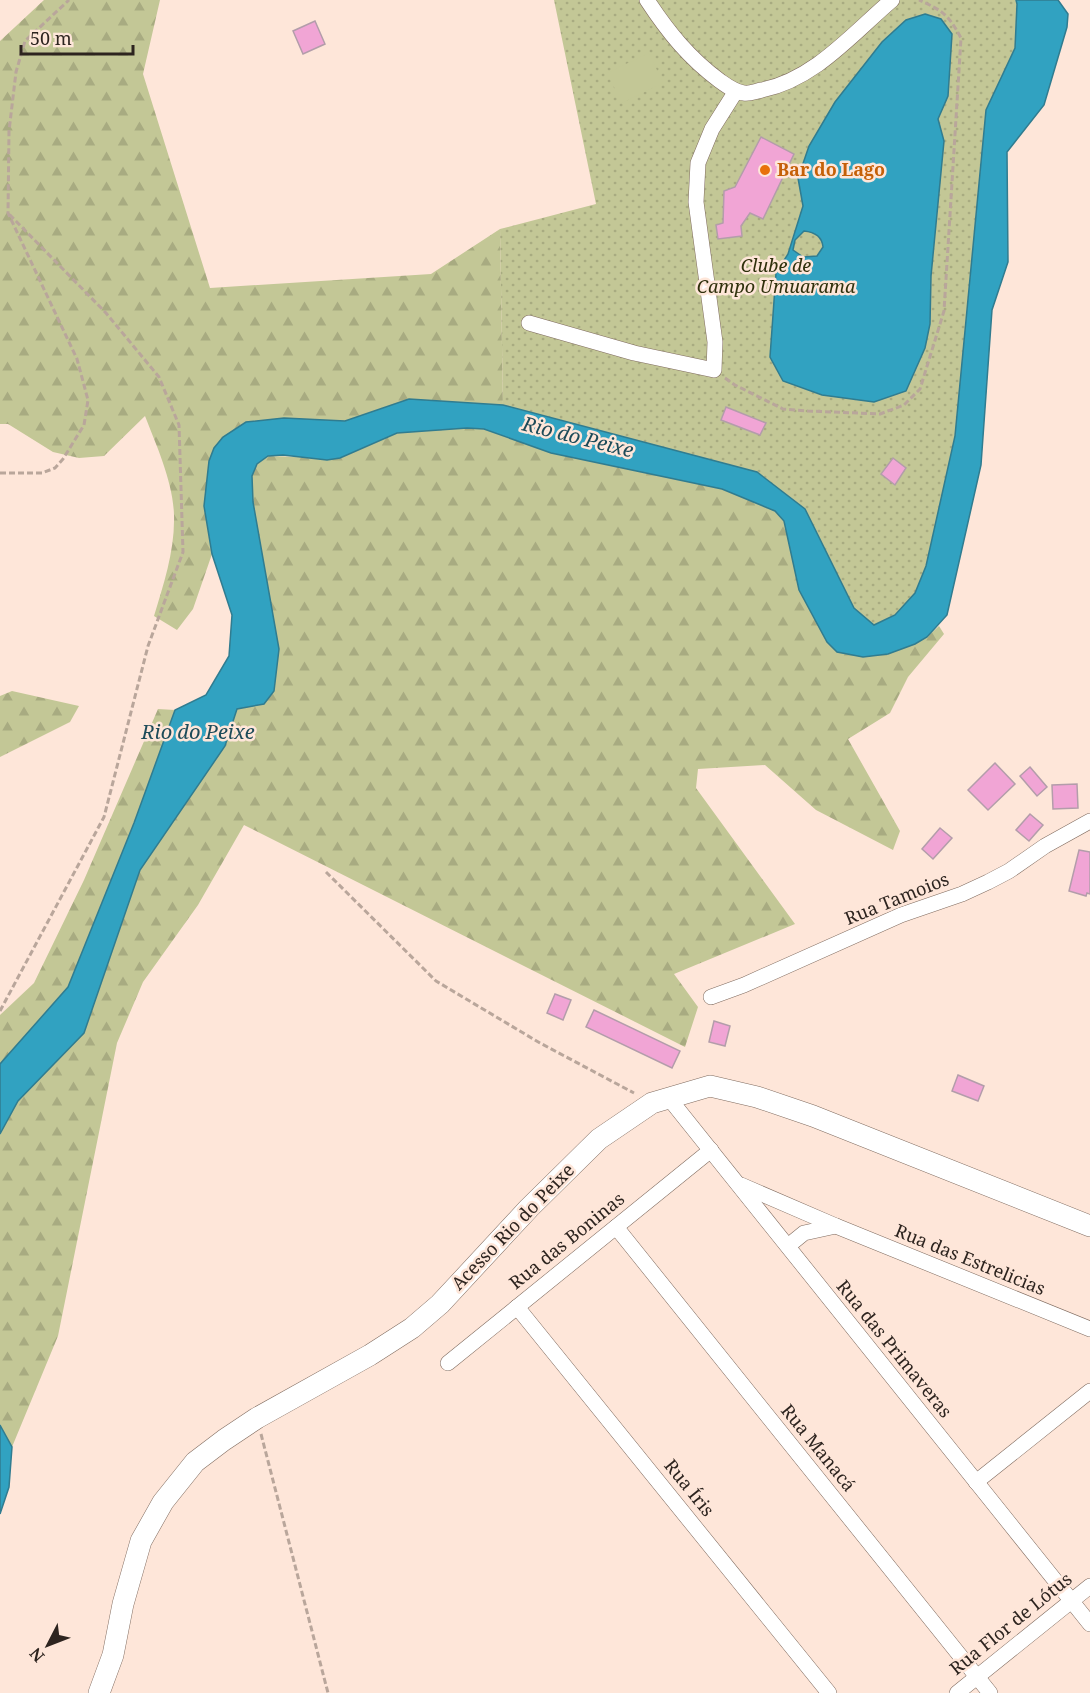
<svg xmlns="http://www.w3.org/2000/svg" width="1090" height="1693" font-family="'Noto Serif',serif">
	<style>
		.forest { fill: url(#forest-firs) }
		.park { fill: url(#park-dots) }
		.garden { fill: #c3c796 }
		.water { fill: #31a2c1; stroke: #307c90; stroke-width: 1.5; fill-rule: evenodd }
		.building { fill: #f1a5d5; stroke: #b39daa; stroke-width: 1.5 }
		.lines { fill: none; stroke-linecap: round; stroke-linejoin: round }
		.street-casing { stroke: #806c60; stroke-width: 16 }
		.secondary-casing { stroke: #806c60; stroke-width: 22 }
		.path { stroke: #b9a69b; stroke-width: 3; stroke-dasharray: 6 3; stroke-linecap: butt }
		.street { stroke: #fff; stroke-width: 15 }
		.secondary { stroke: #fff; stroke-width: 21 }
		.food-dot { fill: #e8710a; stroke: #fee6d9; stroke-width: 2 }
		.labels { text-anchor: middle; stroke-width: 5; stroke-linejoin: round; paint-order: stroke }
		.food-label { font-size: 18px; font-weight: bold; fill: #c56008; stroke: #fee6d9; text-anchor: start }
		.park-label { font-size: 18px; font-style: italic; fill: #2f300c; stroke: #fee6d9 }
		.street-label { font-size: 18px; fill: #2d241f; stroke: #fee6d9 }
		.water-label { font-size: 20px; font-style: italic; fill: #1d4b59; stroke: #fee6d9 }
	</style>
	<defs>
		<pattern id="forest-firs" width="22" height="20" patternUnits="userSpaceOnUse" patternTransform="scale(1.5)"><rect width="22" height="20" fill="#c3c796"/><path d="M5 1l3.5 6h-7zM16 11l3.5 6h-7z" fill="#a8ab81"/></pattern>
		<pattern id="park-dots" width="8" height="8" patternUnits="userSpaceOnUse" patternTransform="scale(1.5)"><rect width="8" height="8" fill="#c3c796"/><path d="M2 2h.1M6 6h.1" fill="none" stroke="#a8ab81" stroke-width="1.8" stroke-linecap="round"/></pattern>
	</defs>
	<rect width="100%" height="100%" fill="#fee6d9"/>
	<!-- forest -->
	<g class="forest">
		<path d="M44,0H160L143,74L210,288L431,274L500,229L503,405L409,399L345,421L284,418L204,506L212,554L193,609L177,630L154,616C164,583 175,550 174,515C173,482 157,447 145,416L104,456L79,458L53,452L8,424H0V41Z"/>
		<polygon points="467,428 484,429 551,453 722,489 775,511 784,521 827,642 927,637 939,626 944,634 908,677 890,713 848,739 900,831 893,850 816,810 765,765 698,769 696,788 795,924 674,974 698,1007 685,1047 244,825 198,905 143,982 117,1043 58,1336 12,1447 0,1425 0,1134 18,1101 84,1033 140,870 225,746 237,708 264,704 251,476 257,464 268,456 340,458 397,433"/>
		<polygon points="12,691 79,706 70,722 0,757 0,696"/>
		<polygon points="158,709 175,710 134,823 68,987 0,1064 0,1015 34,983 84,880"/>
	</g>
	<!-- park -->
	<polygon class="park" points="554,0 1016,0 1017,3 1015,48 986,110 955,436 926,566 915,593 895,615 874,625 854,608 805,509 757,472 503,405 500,229 596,204"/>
	<!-- garden -->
	<polygon class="garden" points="649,53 663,83 622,103 607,73"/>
	<!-- water -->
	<g class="water">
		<polygon points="1016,0 1058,0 1068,14 1067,27 1044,105 1007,152 1008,262 992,310 981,465 947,615 927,637 915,644 888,654 863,657 837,652 827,642 799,590 784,521 775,511 722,489 551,453 484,429 467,428 397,433 340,458 327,460 283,455 268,456 257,464 252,476 253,502 279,649 274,691 264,704 237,709 225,746 140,870 84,1033 18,1101 0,1134 0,1064 68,987 134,823 175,710 206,695 229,656 232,615 212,554 204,506 209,461 214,448 223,437 246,422 284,418 345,421 409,399 503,405 757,472 805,509 854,608 874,625 895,615 915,593 926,566 955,436 986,110 1015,48 1017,4"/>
		<path d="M925,14L941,19L952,34L948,96L938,119L944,141L931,276L930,324L925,348L906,391L874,402L822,395L783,381L770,357L776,273L788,254L803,206L798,178L809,146L835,102L882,42L906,20ZM804,231C815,232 822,236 823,247L817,256L803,257L793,250L795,240Z"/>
		<polygon points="0,1425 12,1447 9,1487 0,1514"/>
	</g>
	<!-- building -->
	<g class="building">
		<polygon points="315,21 325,44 303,54 293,31"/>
		<polygon points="761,137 794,154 763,219 750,213 741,226 742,236 718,239 716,225 723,223 724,191 735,187"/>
		<polygon points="726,407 766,423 760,435 721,420"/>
		<polygon points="893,458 906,468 895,485 881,474"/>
		<polygon points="995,763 1015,784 988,810 968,790"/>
		<polygon points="1030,767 1047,787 1037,796 1020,776"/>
		<polygon points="1077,784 1078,808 1053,809 1052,785"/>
		<polygon points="1030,814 1043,825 1029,841 1016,830"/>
		<polygon points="940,828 952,838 933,859 922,849"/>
		<polygon points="1079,850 1090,852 1090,894 1087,893 1086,896 1069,891"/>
		<polygon points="555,994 571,1000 563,1020 547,1013"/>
		<polygon points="594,1010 680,1051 672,1068 586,1027"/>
		<polygon points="714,1021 730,1026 725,1046 709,1042"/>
		<polygon points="958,1075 984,1086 978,1101 952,1091"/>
	</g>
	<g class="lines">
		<defs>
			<g id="street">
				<path d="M647,0C668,32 689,58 720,81C727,86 735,92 744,93C750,94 756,91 762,90C815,79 852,34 892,0"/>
				<polyline points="529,323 634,353 714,370 715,342 696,202 698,163 712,129 736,91"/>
				<polyline points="711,997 744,985 901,915 962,894 988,882 1009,871 1045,846 1090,821"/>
				<polyline points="668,1097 1090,1624"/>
				<polyline points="741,1185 836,1226 1090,1329"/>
				<polyline points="616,1227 990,1693"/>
				<polyline points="788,1246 804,1233 836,1226"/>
				<polyline points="517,1307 829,1693"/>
				<polyline points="448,1363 711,1150"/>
				<polyline points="976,1482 1090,1391"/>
				<polyline points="957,1693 1090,1586"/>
			</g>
			<polyline id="secondary" points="99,1693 113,1655 123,1604 141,1541 163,1502 195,1462 224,1440 257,1418 370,1355 412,1328 440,1304 529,1208 599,1139 652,1103 710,1086 757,1097 813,1116 1090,1226"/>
		</defs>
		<!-- street casing -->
		<use href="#street" class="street-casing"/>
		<!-- secondary casing -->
		<use href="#secondary" class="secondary-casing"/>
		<!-- path -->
		<g class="path">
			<path d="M725,378L735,385L783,409L808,411L880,414L904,405L920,389L944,311L961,38C948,14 943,11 919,0"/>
			<polyline points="0,473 42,473 55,468 63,459 84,425 88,400 77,359 8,213 9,131 16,72 25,41 69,0"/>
			<polyline points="326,872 436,981 540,1043 634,1093"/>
			<polyline points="0,1011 104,817 148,646 183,552 179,425 159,377 106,313 8,213"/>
			<polyline points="261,1434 328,1693"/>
		</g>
		<!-- street -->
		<use href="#street" class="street"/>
		<!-- secondary -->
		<use href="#secondary" class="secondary"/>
	</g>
	<!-- markers -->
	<circle class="food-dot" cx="765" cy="170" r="6"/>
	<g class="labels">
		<!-- food labels -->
		<g class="food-label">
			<text x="777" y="176">Bar do Lago</text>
		</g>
		<!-- park labels -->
		<g class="park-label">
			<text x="776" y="272">Clube de<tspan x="776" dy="21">Campo Umuarama</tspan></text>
		</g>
		<!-- street labels -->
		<g class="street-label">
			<text transform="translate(897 899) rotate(-22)" y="6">Rua Tamoios</text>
			<text transform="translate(513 1227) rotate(-46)" y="6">Acesso Rio do Peixe</text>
			<text transform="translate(567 1241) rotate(-39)" y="6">Rua das Boninas</text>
			<text transform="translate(970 1260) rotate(22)" y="6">Rua das Estrelicias</text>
			<text transform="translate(894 1349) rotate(51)" y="6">Rua das Primaveras</text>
			<text transform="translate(818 1448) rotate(51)" y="6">Rua Manacá</text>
			<text transform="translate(689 1488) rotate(51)" y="6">Rua Íris</text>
			<text transform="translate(1011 1624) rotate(-39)" y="6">Rua Flor de Lótus</text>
		</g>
		<!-- water labels -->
		<g class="water-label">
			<text transform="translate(578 437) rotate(14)" y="7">Rio do Peixe</text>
			<text x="198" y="739">Rio do Peixe</text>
		</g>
	</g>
	<!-- north arrow -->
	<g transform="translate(48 1645) rotate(228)" stroke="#fee6d9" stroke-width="4.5" paint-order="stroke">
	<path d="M0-4.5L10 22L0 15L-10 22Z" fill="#2d241f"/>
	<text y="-9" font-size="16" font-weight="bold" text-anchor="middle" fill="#2d241f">N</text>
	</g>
	<!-- scale -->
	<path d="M21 45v9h112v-9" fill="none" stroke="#2d241f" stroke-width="3"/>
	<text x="30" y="45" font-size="18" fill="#2d241f" stroke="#fee6d9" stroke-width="4.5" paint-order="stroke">50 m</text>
</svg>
